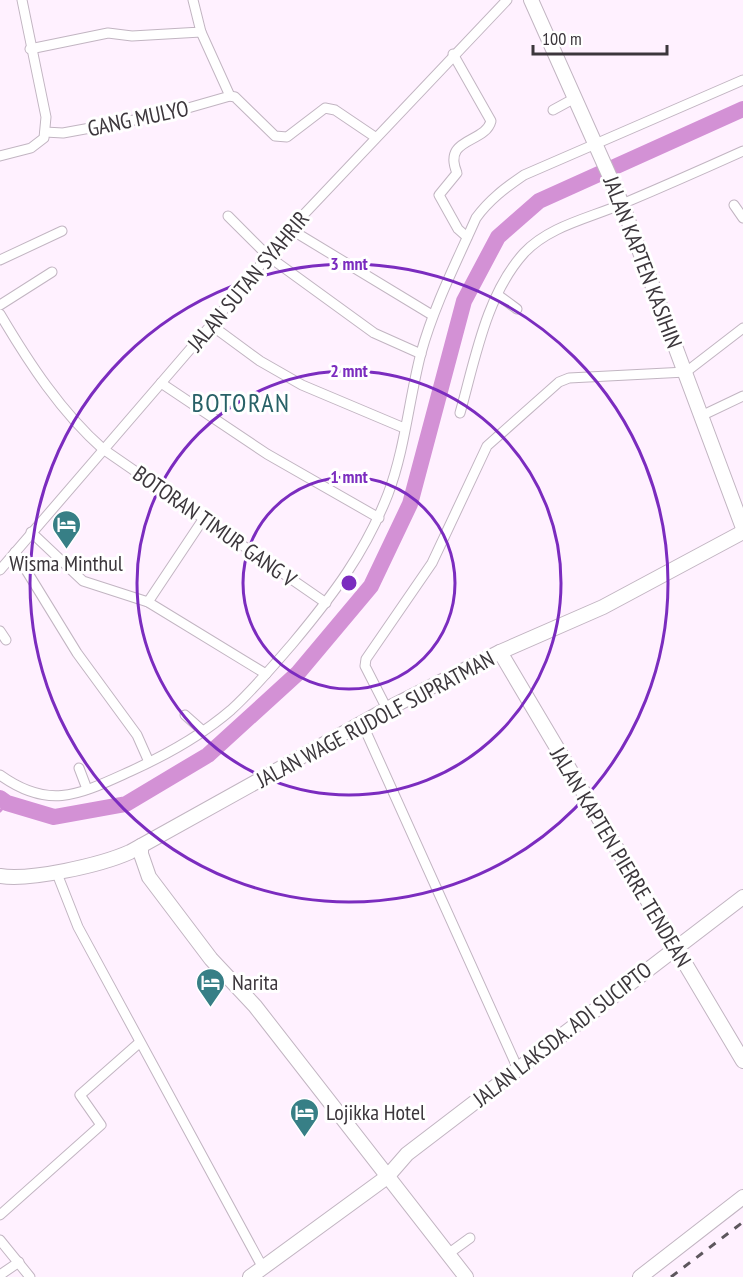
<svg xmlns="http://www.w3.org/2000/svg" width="743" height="1277" font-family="'PT Sans Narrow',sans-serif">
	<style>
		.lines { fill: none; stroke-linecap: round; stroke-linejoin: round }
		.stream { stroke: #d391d5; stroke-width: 3 }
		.river { stroke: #d391d5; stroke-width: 16 }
		.street-casing { stroke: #c2b5c2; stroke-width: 11 }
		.secondary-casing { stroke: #c2b5c2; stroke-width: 16 }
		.street { stroke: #fff; stroke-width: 9 }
		.secondary { stroke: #fff; stroke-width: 14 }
		.rail { stroke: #5d575d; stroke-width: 3; stroke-dasharray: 8 8; stroke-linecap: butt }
		.ring { fill: none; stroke: #7b2cbf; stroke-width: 3 }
		.labels { text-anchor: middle; stroke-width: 6; stroke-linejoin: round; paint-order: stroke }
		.street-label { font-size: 22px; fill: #3c373c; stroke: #fff }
		.poi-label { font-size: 22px; fill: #3c373c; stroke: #fff; text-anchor: start }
		.quarter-label { font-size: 26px; letter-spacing: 1.5px; fill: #286167; stroke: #fff }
		.centre { fill: #7b2cbf; stroke: #fff; stroke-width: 3 }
		.ring-label { font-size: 18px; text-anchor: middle; font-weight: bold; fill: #7b2cbf; stroke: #fff; stroke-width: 6; stroke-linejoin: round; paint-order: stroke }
	</style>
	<rect width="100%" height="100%" fill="#fff1ff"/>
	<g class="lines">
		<!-- stream -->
		<polyline class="stream" points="0,811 7,803"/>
		<!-- river -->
		<polyline class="river" points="0,798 7,803 54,817 126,804 208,755 298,673 371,586 410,504 464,301 498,237 539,201 743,109"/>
		<defs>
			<g id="street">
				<polyline points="201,32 230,96 235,97 275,136 287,137 325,108 335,110 375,137"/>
				<polyline points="30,49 108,33 132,36 201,32 193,0"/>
				<path d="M453,54L491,121C485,144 442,137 457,173L439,195L458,229L467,237"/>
				<polyline points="553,110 575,98"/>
				<polyline points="45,132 63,133 167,114 230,96"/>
				<polyline points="0,156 31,148 44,138 46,117 22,0"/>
				<polyline points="734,205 743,218"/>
				<polyline points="228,216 268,256 374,333 421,354"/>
				<polyline points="290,229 432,315"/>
				<polyline points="0,260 62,231"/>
				<polyline points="498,295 517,309"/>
				<polyline points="0,305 52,272"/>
				<path d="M0,314C29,363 61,412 103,449L326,603"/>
				<polyline points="211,325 260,361 302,385 404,428"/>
				<polyline points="161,383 267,454 379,518"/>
				<path d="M460,413C475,360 486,295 524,253C549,226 590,218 622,204C662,187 703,169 743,151"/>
				<polyline points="701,416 743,396"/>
				<polyline points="31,532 83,581 148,602 266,674"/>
				<polyline points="15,552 77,653 137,735 149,762"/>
				<polyline points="0,570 211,325 290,229 507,0"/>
				<polyline points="148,602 204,518"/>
				<polyline points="0,631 6,640"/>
				<polyline points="387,709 365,666 366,659 432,563 487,446 559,382 569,378 686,372 743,328"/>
				<polyline points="185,715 203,731"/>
				<polyline points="362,723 518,1069"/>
				<polyline points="79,768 87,789"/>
				<path d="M0,775C50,811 80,794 131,771C166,755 202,735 231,710C254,689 273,666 293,643C333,595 365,553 388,494C405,449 409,399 421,353C434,306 456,263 476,218C489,200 505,188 524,175L743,80"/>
				<polyline points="56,871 78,927 263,1268"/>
				<polyline points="0,1215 101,1125 80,1095 139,1043"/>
				<polyline points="0,1240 30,1277"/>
				<polyline points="448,1254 470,1238"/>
				<polyline points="0,1275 19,1262"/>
			</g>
			<g id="secondary">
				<polyline points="531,0 622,204 743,528"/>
				<polyline points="500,652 743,1061"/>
				<polyline points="141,846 141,854 149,877 211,959 255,1006 466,1277"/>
				<path d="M0,876C30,881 101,865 130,852L387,709L500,652L603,607L743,532"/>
				<polyline points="250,1277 387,1177 407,1154 743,897"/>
				<polyline points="640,1277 743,1197"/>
			</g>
		</defs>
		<!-- street casing -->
		<use href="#street" class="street-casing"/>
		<!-- secondary casing -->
		<use href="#secondary" class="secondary-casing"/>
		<!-- street -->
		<use href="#street" class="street"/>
		<!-- secondary -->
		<use href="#secondary" class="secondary"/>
		<!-- rail -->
		<polyline class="rail" points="671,1277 743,1222"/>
	</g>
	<!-- distance rings -->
	<g class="ring">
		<circle cx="349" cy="583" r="106"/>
		<circle cx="349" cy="583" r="212"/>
		<circle cx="349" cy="583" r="319"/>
	</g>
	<!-- icons -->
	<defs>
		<symbol id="hotel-pin" viewBox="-11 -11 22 30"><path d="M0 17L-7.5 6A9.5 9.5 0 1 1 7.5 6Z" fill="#377f86" stroke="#fff"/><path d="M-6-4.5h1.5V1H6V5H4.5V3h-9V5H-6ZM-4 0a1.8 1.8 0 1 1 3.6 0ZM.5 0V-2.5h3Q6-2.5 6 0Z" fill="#fff"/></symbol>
	</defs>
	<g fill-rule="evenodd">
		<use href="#hotel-pin" x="50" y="508" width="33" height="45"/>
		<use href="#hotel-pin" x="194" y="966" width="33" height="45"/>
		<use href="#hotel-pin" x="288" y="1096" width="33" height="45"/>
	</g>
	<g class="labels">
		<!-- street labels -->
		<g class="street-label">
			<text transform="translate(138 118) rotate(-12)" y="8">GANG MULYO</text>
			<text transform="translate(643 262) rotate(69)" y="8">JALAN KAPTEN KASIHIN</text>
			<text transform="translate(248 281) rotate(-50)" y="8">JALAN SUTAN SYAHRIR</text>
			<text transform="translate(215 526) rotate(35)" y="8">BOTORAN TIMUR GANG V</text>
			<text transform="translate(375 719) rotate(-28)" y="8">JALAN WAGE RUDOLF SUPRATMAN</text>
			<text transform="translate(621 857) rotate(59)" y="8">JALAN KAPTEN PIERRE TENDEAN</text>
			<text transform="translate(562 1034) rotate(-38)" y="8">JALAN LAKSDA. ADI SUCIPTO</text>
		</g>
		<!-- poi labels -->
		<g class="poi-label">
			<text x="66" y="571" text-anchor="middle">Wisma Minthul</text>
			<text x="232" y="990">Narita</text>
			<text x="326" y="1120">Lojikka Hotel</text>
		</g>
		<!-- quarter labels -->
		<g class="quarter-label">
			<text x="241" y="412">BOTORAN</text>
		</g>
	</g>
	<circle cx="349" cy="583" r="9" class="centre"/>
	<g class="ring-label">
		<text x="349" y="270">3 mnt</text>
		<text x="349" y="377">2 mnt</text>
		<text x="349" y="483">1 mnt</text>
	</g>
	<!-- scale -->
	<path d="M533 45v9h134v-9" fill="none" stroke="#3c373c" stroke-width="3"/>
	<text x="542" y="45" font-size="18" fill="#3c373c" stroke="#ffffff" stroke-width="4.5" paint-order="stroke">100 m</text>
</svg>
